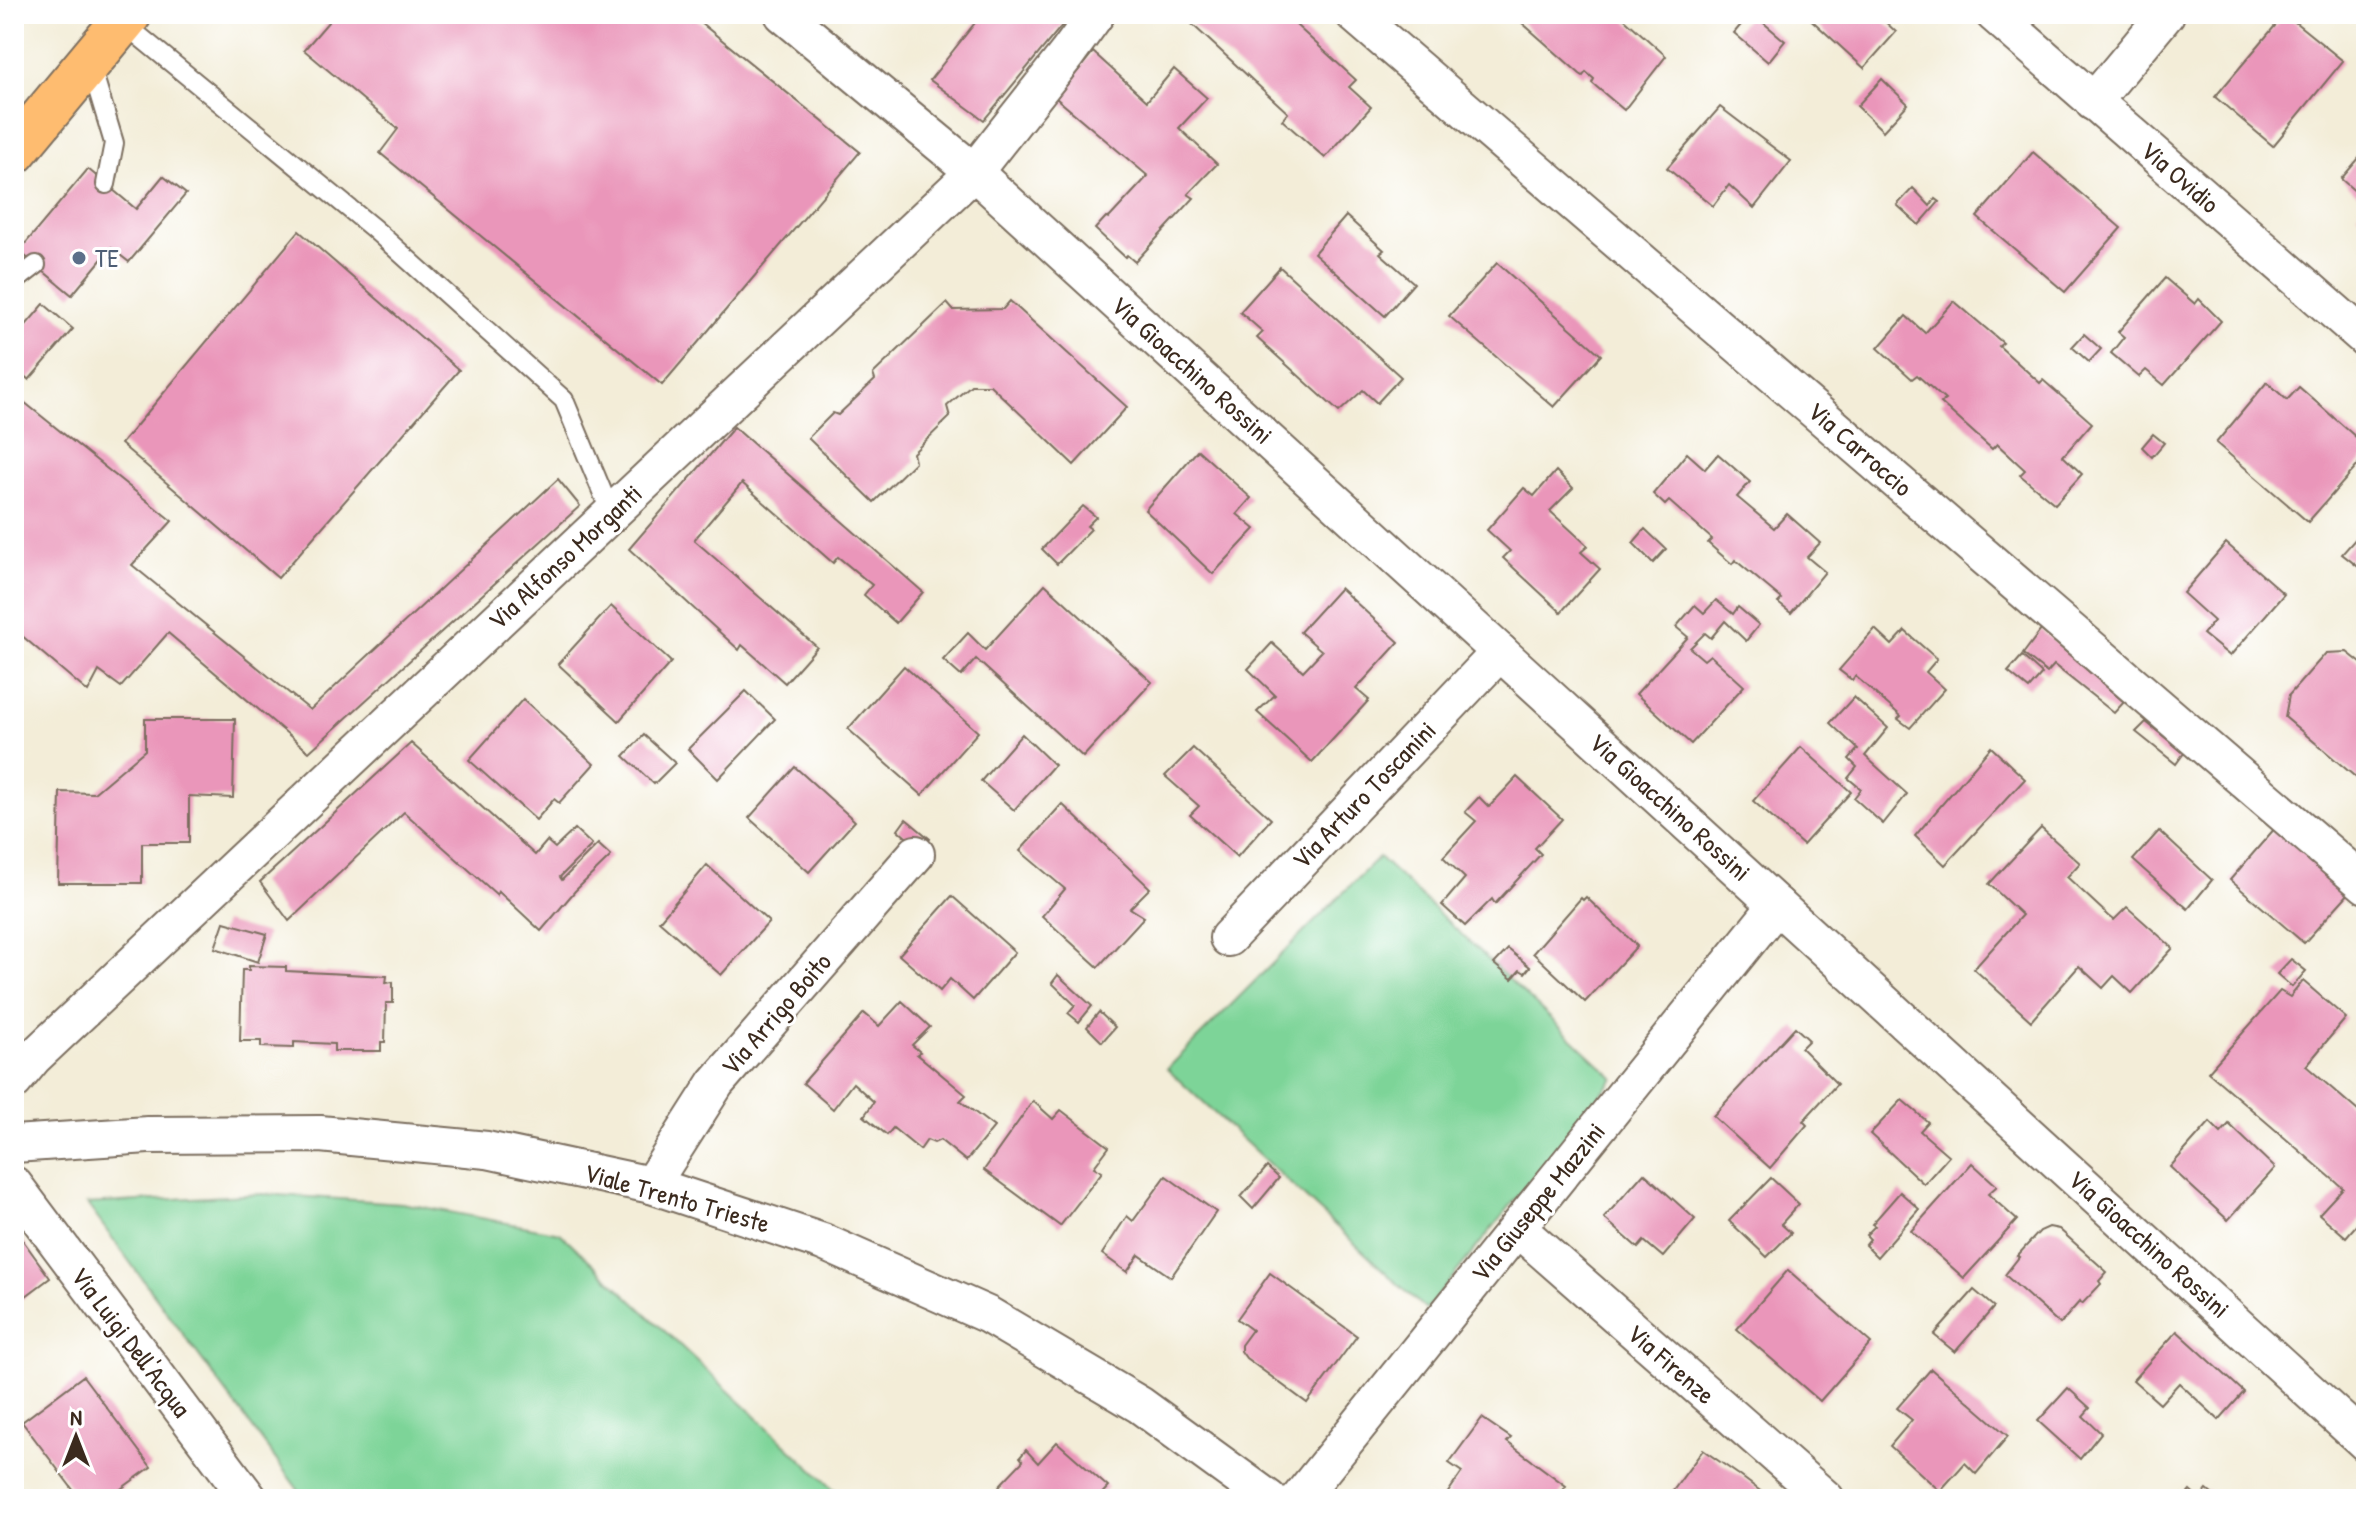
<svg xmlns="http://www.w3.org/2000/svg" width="2380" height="1513" font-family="'Patrick Hand',sans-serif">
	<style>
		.green { fill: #7dd498; stroke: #5c7f5b; stroke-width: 2 }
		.building { fill: #ea96ba }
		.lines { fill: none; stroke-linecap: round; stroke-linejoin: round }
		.service-casing { stroke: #7b6e5f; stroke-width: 22 }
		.minor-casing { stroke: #7b6e5f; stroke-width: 40 }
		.primary-casing { stroke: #7b6e5f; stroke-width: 48 }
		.service { stroke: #fff; stroke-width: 18 }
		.minor { stroke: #fff; stroke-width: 36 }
		.primary { stroke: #febc70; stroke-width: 44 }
		.service-dot { fill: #5c6f8a; stroke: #fff; stroke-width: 3 }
		.labels { text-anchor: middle; stroke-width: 6; stroke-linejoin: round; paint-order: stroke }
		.street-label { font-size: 26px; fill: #3b2a1e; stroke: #fff }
		.service-label { font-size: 26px; fill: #4e5e75; stroke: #fff; text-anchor: start }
	</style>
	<rect width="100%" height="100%" fill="#fff"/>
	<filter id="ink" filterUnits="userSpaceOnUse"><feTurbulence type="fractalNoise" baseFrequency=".0125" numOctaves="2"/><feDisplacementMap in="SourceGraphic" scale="16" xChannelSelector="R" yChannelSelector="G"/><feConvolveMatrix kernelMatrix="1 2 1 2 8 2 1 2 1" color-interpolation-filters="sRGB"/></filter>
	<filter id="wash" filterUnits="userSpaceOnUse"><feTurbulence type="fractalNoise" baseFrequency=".006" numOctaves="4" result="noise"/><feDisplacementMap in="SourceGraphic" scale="32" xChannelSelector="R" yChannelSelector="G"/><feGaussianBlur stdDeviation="1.8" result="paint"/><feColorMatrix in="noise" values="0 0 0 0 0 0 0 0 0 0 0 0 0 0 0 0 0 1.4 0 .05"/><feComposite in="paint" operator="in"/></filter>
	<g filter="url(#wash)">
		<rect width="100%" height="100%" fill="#f3edd8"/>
		<!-- green -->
		<g class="green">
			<polygon points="1379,857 1614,1078 1426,1310 1167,1069"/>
			<polygon points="262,1194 402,1203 560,1233 844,1499 305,1499 87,1204"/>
		</g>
		<g id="blocks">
			<!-- building -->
			<g class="building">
				<polygon points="335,14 690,14 860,152 662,385 380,153 398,129 304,50"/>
				<polygon points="982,14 1069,14 1064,23 984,120 930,80"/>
				<polygon points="1181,14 1284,14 1356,80 1349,87 1371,107 1325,158 1282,120 1288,113"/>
				<polygon points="1512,14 1619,14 1666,56 1624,110 1592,83 1594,79 1586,72 1583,76 1580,74"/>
				<polygon points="1750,14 1753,14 1785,41 1768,62 1734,33"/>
				<polygon points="1805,14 1877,14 1896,32 1864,68"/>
				<polygon points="2285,14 2343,61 2273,146 2215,97"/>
				<polygon points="1093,52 1147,101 1174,69 1207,98 1179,128 1217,164 1188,194 1194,198 1135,262 1127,255 1125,257 1095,229 1106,217 1109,218 1148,176 1056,98"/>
				<polygon points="1882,79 1908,104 1883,131 1857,106"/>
				<polygon points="1720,107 1791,161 1754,208 1729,185 1713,206 1667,168"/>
				<polygon points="2366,150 2366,201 2341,179"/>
				<polygon points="2033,152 2121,228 2065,292 1977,217"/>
				<polygon points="88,169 136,209 163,176 186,194 129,262 111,248 72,295 19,251"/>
				<polygon points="1913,188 1930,206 1935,199 1939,202 1919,225 1897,205"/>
				<polygon points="2366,204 2366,220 2357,214"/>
				<polygon points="1346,216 1384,250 1380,253 1414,283 1385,316 1314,253"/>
				<polygon points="299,231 459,370 278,578 121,444"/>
				<polygon points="1497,263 1601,355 1554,407 1449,316"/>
				<polygon points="1280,267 1401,377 1377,403 1363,390 1339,412 1257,338 1263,332 1240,312"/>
				<polygon points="2165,278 2195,304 2199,299 2221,321 2164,385 2146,370 2139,377 2111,353 2124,337 2118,332"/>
				<polygon points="1010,301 1127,407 1074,465 990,385 971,385 947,406 950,417 913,453 915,462 874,502 808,438 833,413 838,415 875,380 873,374 947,303 953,310 1003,309"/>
				<polygon points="1954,301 2003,343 1999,346 2040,383 2043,380 2092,423 2063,456 2082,474 2055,504 2020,475 2025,470 1997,444 1992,449 1941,403 1945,400 1917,375 1912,379 1878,348 1906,316 1925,333"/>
				<polygon points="44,304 73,329 29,380 14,367 14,339"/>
				<polygon points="2084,334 2101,349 2089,362 2072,347"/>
				<polygon points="2267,382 2287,400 2299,387 2366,446 2366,456 2308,522 2216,443"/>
				<polygon points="14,394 172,521 132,565 310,710 558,479 580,506 309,752 168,633 121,687 99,671 88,692 14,629"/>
				<polygon points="734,427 923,592 896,623 864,595 872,585 838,557 833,563 742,483 694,540 817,647 785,683 742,645 739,650 629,549"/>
				<polygon points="2153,434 2164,443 2152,457 2142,447"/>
				<polygon points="1198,450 1251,498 1237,514 1255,529 1213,574 1145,510"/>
				<polygon points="1687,453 1705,469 1718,454 1750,482 1737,497 1774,528 1787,514 1820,543 1807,557 1825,572 1791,613 1778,603 1782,599 1735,560 1732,564 1718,552 1708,543 1712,539 1669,501 1665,505 1653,494"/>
				<polygon points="1556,471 1573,488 1550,511 1588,546 1581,552 1600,569 1561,612 1503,558 1510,551 1487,530 1524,488 1534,496"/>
				<polygon points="1083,506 1096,517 1087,526 1091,529 1057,564 1042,549"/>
				<polygon points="2366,527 2366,563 2361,569 2342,554"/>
				<polygon points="1645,529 1666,549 1653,563 1633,543"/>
				<polygon points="2226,543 2284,594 2230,656 2203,634 2214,621 2183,593"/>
				<polygon points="1045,584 1152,682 1083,757 976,659 961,676 943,660 968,633 985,650"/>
				<polygon points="1340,588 1399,642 1356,689 1369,700 1312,762 1257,712 1275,695 1248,669 1272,643 1303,671 1322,651 1300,632"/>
				<polygon points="1716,600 1733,614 1738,607 1759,625 1746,641 1725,621 1711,638 1705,633 1690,648 1704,660 1710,655 1744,686 1691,744 1636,694 1688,637 1676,627 1695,605 1704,613"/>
				<polygon points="611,606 671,662 619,721 558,664"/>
				<polygon points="1875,629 1892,645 1905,631 1937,659 1926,672 1945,689 1910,728 1898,719 1901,716 1855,676 1852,680 1839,670"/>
				<polygon points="2041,630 2124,702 2114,713 2054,665 2047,673 2023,654"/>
				<polygon points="2347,652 2366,667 2366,786 2285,717 2289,695 2326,653"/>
				<polygon points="2022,656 2042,674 2029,689 2008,672"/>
				<polygon points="904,666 978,732 922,795 848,729"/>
				<polygon points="746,691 775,719 718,779 688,749"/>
				<polygon points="1854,697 1888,728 1865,756 1907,794 1883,824 1854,798 1861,789 1848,778 1857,767 1849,759 1858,749 1830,723"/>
				<polygon points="523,699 594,764 559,803 554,799 536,820 469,760"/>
				<polygon points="145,719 235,719 233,798 189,796 189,843 142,843 142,883 58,883 60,792 94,793 145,750"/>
				<polygon points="2146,722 2184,753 2176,764 2136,732"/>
				<polygon points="1022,734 1054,765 1014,810 981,781"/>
				<polygon points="644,735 675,763 654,784 624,756"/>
				<polygon points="411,743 535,855 547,841 555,848 575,829 592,845 560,877 562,880 598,844 611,856 575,891 541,931 498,891 497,895 404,812 289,921 260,882"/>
				<polygon points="1801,747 1851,792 1803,845 1753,801"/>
				<polygon points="1991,747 2025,779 1945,865 1915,836"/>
				<polygon points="1193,748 1271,819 1237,857 1190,815 1199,806 1165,776"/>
				<polygon points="795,767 855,821 809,872 749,818"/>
				<polygon points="1517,777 1562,819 1535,848 1541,854 1495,904 1492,899 1465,926 1442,905 1465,878 1443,857 1476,821 1465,812 1479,797 1489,807"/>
				<polygon points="1062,804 1150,888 1130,908 1144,917 1098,967 1042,916 1065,889 1020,851"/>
				<polygon points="906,819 930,839 921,850 898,830"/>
				<polygon points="2276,827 2350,892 2304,943 2230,880"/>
				<polygon points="2041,828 2080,863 2067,877 2109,916 2114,920 2127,907 2173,948 2132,993 2114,976 2103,988 2079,966 2031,1021 1974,969 2022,915 1989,884"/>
				<polygon points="2159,831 2212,880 2188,909 2133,860"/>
				<polygon points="707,865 769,922 721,975 659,921"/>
				<polygon points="952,896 1015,952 973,1000 950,979 940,991 899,955"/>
				<polygon points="1586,897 1637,946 1585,1002 1533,953 1581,898 1583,900"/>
				<polygon points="224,922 267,934 258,962 215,948"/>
				<polygon points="1508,949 1530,967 1525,973 1520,970 1512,979 1494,964"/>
				<polygon points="2291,959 2306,971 2292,987 2277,974"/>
				<polygon points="249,966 286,967 286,971 387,976 386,983 393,982 393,1003 386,1003 385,1042 381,1042 381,1051 334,1051 334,1044 294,1042 294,1048 261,1047 261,1041 240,1041 242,970 249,970"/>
				<polygon points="1058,975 1092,1006 1079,1022 1068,1013 1075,1005 1052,983"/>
				<polygon points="2303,981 2346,1018 2306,1066 2366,1118 2366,1214 2346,1237 2319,1214 2343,1188 2208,1072 2280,991 2290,997"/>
				<polygon points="902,1001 930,1027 912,1045 920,1052 917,1054 966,1095 960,1101 994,1127 966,1161 940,1140 934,1143 927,1140 920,1150 893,1128 887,1135 864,1116 874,1102 853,1083 833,1109 803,1083 864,1013 879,1026"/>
				<polygon points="1099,1012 1115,1027 1102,1042 1087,1027"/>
				<polygon points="1795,1027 1809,1040 1801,1048 1837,1084 1803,1121 1807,1125 1770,1168 1713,1116"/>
				<polygon points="1902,1100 1928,1122 1920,1131 1949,1156 1924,1184 1870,1134"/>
				<polygon points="1033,1101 1053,1119 1061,1110 1109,1147 1094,1167 1102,1172 1060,1226 984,1170"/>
				<polygon points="2210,1122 2221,1133 2229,1124 2275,1168 2228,1220 2170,1167"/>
				<polygon points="1972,1163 1997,1186 1988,1194 2017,1220 1964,1278 1911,1231"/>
				<polygon points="1267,1167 1279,1178 1253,1209 1241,1197"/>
				<polygon points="1644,1173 1695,1219 1663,1257 1644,1241 1638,1248 1604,1218"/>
				<polygon points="1166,1176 1216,1212 1171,1277 1139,1255 1127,1272 1102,1254 1127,1216 1133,1221"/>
				<polygon points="1771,1178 1799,1204 1781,1224 1791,1233 1767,1257 1729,1221"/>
				<polygon points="1900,1192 1919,1209 1877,1257 1865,1245 1870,1239 1866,1235 1875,1226 1872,1224"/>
				<polygon points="2049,1227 2059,1229 2107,1272 2099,1281 2101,1284 2082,1304 2080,1301 2060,1324 2005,1275 2019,1257 2017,1256 2040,1231"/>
				<polygon points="14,1228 50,1278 14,1305"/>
				<polygon points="1788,1270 1871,1343 1820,1401 1737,1329"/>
				<polygon points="1270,1273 1357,1336 1307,1403 1246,1358 1241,1351 1241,1345 1252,1330 1237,1319"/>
				<polygon points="1974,1290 1994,1307 1955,1352 1934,1335"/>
				<polygon points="2177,1331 2244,1392 2219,1420 2179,1383 2160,1404 2133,1380"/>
				<polygon points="1931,1369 2008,1436 1976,1474 1965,1463 1940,1491 1890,1446 1912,1420 1897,1408"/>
				<polygon points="83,1376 151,1467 107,1499 80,1499 22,1422"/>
				<polygon points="2068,1388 2090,1408 2083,1416 2101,1433 2080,1459 2038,1421"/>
				<polygon points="1482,1418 1511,1438 1507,1442 1566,1486 1557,1499 1454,1499 1447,1494 1462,1472 1449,1463"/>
				<polygon points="1057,1442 1108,1487 1097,1499 1013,1499 999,1486 1023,1461 1020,1457 1026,1450 1038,1463"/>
				<polygon points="1703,1450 1739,1475 1771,1499 1667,1499"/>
				<polygon points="2207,1490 2218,1499 2200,1499"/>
				<polygon points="2190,1491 2199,1499 2183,1499"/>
			</g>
		</g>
	</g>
	<g filter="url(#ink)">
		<use href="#blocks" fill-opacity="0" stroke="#7b6e5f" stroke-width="2"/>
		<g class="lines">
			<defs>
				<g id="service">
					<polyline points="122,22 373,228 564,400 611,513"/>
					<polyline points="90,63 114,143 106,184"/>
					<polyline points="14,282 36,265"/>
				</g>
				<g id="minor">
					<polyline points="783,14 974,172 2366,1443"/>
					<polyline points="1354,14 2366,885"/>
					<polyline points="1994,14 2366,339"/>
					<polyline points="2093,102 2166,14"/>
					<polyline points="1228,938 1500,652"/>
					<polyline points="14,1081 33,1058 974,172 1067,54 1096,14"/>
					<polyline points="14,1144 148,1135 320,1134 487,1150 651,1185 823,1242 988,1315 1140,1405 1269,1499"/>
					<polyline points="14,1185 249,1499"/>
					<polyline points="651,1185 716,1083 916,854"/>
					<polyline points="1517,1228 1826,1499"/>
					<polyline points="1299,1499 1777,905"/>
				</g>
				<polyline id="primary" points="14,152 129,14"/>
			</defs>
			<!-- service casing -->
			<use href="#service" class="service-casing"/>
			<!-- minor casing -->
			<use href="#minor" class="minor-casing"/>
			<!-- primary casing -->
			<use href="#primary" class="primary-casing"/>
			<!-- service -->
			<use href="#service" class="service"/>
			<!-- minor -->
			<use href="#minor" class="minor"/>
			<!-- primary -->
			<use href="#primary" class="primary"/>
		</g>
	</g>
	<!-- markers -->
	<circle class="service-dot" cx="79" cy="258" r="8"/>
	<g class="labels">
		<!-- street labels -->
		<g class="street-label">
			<text transform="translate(2180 177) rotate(41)" y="9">Via Ovidio</text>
			<text transform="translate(1192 370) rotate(42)" y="9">Via Gioacchino Rossini</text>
			<text transform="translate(1860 449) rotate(41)" y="9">Via Carroccio</text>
			<text transform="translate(565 557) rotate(-43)" y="9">Via Alfonso Morganti</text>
			<text transform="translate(1364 795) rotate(-46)" y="9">Via Arturo Toscanini</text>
			<text transform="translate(1670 807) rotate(42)" y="9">Via Gioacchino Rossini</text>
			<text transform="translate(776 1014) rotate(-49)" y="9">Via Arrigo Boito</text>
			<text transform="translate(677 1198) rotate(16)" y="9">Viale Trento Trieste</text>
			<text transform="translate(1538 1202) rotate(-51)" y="9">Via Giuseppe Mazzini</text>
			<text transform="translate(2149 1244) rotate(42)" y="9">Via Gioacchino Rossini</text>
			<text transform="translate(131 1342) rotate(53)" y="9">Via Luigi Dell'Acqua</text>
			<text transform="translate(1671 1364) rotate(41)" y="9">Via Firenze</text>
		</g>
		<!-- service labels -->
		<g class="service-label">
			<text x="95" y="267">TE</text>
		</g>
	</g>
	<!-- margin -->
	<rect width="2380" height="1513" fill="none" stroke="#fff" stroke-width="48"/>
	<!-- north arrow -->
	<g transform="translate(76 1437)" stroke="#ffffff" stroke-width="6" paint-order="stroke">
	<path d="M0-6L14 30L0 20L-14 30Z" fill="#3b2a1e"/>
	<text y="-12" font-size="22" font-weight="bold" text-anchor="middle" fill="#3b2a1e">N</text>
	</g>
</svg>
